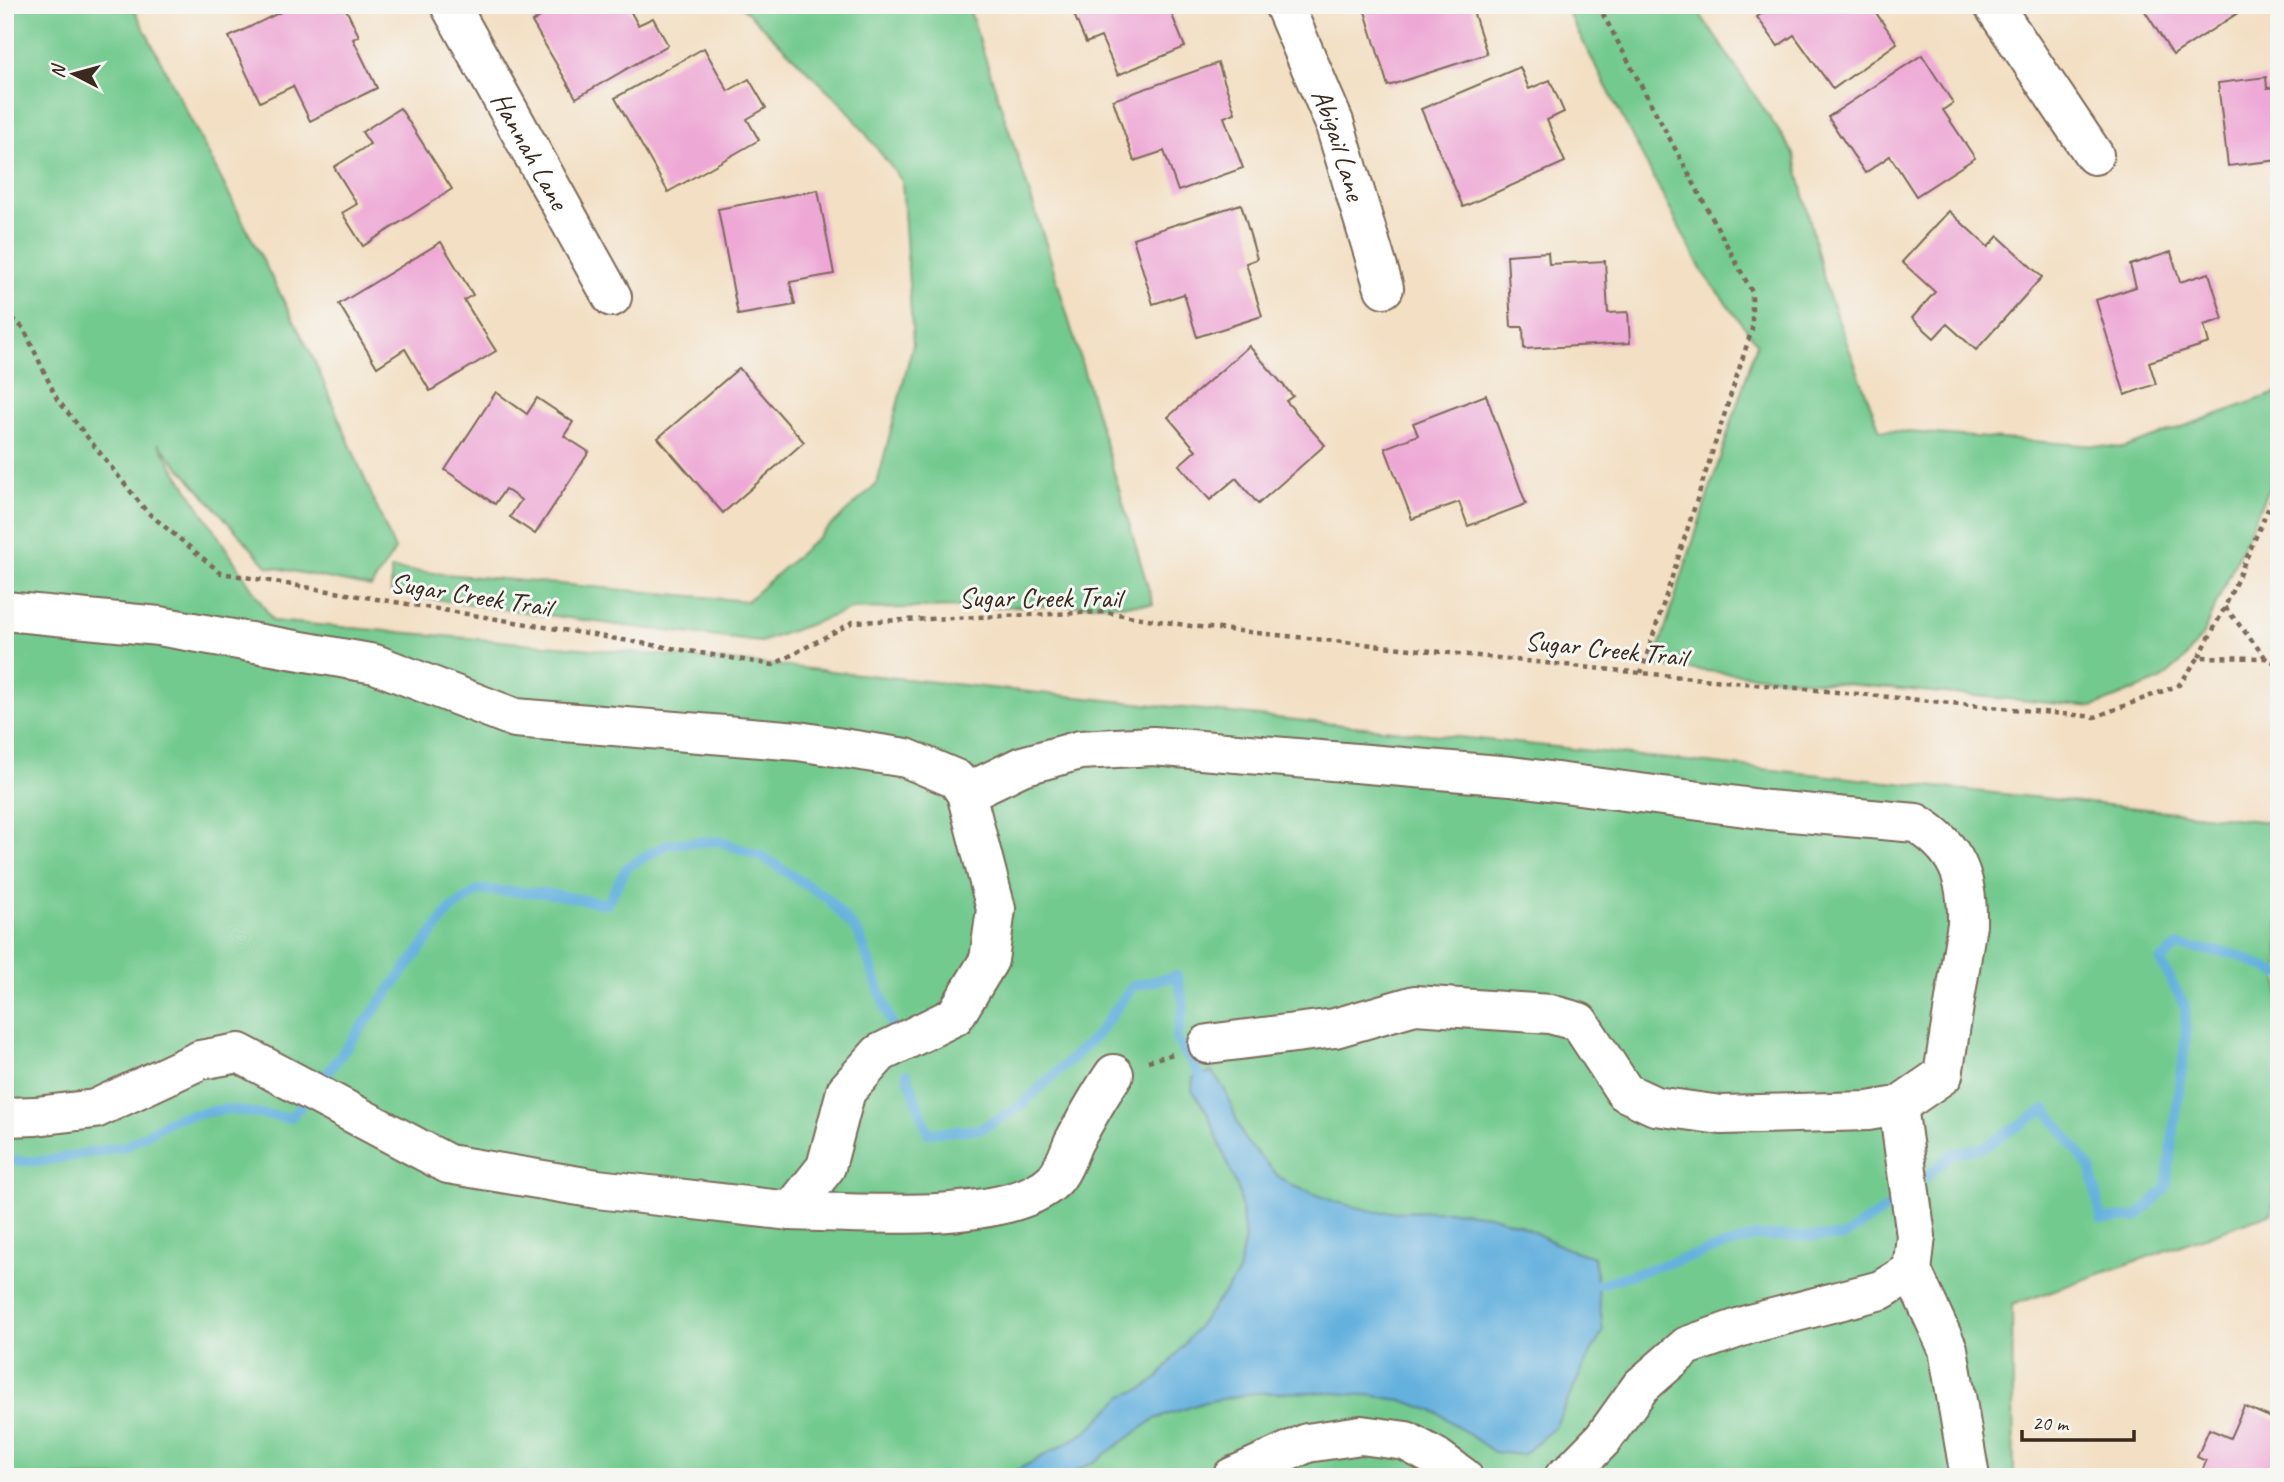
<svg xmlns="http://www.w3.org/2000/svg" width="2284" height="1482" font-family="Caveat,sans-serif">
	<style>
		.green { fill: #73ca8f; stroke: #577a56; stroke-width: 2 }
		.water { fill: #65b1de; stroke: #506e7e; stroke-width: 2 }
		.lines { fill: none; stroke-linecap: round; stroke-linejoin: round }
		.stream { stroke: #65b1de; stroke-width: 10 }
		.building { fill: #eea8d5 }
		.minor-casing { stroke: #7b6958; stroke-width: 42 }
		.path { stroke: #7b6958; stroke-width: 4.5; stroke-dasharray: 5 5; stroke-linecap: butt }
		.minor { stroke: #fff; stroke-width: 38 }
		.labels { text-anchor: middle; stroke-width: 6; stroke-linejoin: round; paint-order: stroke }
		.street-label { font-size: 28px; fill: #3b2a1e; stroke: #f6f6f2 }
	</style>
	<rect width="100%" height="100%" fill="#f6f6f2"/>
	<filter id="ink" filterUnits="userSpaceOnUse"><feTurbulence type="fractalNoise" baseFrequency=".0143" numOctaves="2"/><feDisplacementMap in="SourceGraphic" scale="14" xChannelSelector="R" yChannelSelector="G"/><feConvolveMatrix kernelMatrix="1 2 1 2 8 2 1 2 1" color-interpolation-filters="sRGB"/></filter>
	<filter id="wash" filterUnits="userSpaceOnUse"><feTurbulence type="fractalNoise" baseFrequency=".00686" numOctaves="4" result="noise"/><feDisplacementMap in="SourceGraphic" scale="28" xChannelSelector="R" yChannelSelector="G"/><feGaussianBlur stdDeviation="1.57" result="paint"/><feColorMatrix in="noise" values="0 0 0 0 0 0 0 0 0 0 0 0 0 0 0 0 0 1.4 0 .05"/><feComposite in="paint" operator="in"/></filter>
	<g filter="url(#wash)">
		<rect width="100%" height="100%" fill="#f3dfc3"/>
		<!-- green -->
		<g class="green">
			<polygon points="5,5 132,5 314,360 395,550 371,587 267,566 158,443 273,621 773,665 2279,823 2279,1126 2272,1213 2012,1305 2014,1477 5,1477"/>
			<polygon points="740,5 968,5 1047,247 1153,604 852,609 761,642 625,626 391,593 391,569 747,601 877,484 913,344 902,181 846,108"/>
			<polygon points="1564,5 1694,5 1794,154 1826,288 1880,430 2124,448 2279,392 2279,465 2202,636 2183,661 2161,680 2093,707 1653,666 1757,343 1703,273"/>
		</g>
		<!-- water -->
		<polygon class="water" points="1212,1072 1225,1090 1244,1139 1278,1176 1291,1185 1336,1202 1377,1212 1453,1211 1489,1215 1518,1224 1565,1248 1594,1257 1603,1332 1589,1356 1555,1427 1522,1455 1494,1452 1438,1413 1405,1401 1376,1396 1320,1392 1254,1393 1205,1402 1155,1419 1094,1462 1064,1477 1005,1477 1085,1433 1123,1396 1144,1388 1158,1378 1237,1276 1245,1238 1239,1192 1207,1112 1192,1090 1193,1078"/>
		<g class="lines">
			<!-- stream -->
			<g class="stream">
				<polyline points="907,1074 928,1133 980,1129 1018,1108 1096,1036 1133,986 1177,976 1184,1006 1176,1039 1208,1087"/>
				<polyline points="5,1161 44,1161 126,1146 175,1118 225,1109 290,1118 313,1092 450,910 479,890 545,893 607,904 627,867 668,844 718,841 763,857 827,898 859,934 894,1031"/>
				<polyline points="1918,1184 1953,1153 1982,1148 2046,1109 2091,1169 2101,1219 2137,1217 2166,1188 2186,1037 2185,1006 2160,961 2178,946 2235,954 2279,974"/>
				<polyline points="1586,1286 1597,1285 1757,1236 1843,1237 1904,1197"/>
			</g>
		</g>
		<g id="blocks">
			<!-- building -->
			<g class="building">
				<polygon points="295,5 344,5 359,36 353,39 377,88 310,121 293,86 260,102 229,37"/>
				<polygon points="561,5 627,5 638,25 653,18 668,45 576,98 532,22"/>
				<polygon points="1070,5 1168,5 1185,47 1118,75 1101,37 1086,43"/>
				<polygon points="1363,5 1471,5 1487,54 1388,86"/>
				<polygon points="1773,5 1874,5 1872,7 1897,43 1833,89 1794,35 1778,46 1757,17"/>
				<polygon points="2141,5 2241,5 2244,9 2173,55"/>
				<polygon points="704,48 728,91 749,79 766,108 747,119 759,140 668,192 615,98"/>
				<polygon points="1922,55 1953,103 1943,110 1975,158 1916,196 1890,156 1865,173 1828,117"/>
				<polygon points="1218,63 1235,113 1224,117 1243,168 1178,191 1164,151 1134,161 1113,100"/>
				<polygon points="1520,67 1529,89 1550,80 1564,112 1547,120 1565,162 1463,207 1421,109"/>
				<polygon points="2266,77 2267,88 2279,87 2279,160 2228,166 2218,83"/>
				<polygon points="400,108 452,189 363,246 342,213 357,204 334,167 370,144 362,132"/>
				<polygon points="818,190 834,274 790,282 795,305 738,315 718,209"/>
				<polygon points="1241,204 1257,259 1246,263 1262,316 1197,337 1184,294 1153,304 1133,238"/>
				<polygon points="1949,211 1988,247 1998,236 2042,277 1976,350 1947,324 1934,338 1912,318 1935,292 1902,262"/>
				<polygon points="441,242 473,295 464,300 496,351 430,391 405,349 377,367 339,304"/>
				<polygon points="1548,252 1549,264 1605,261 1608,313 1628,312 1630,343 1524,349 1523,327 1511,327 1507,255"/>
				<polygon points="2171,252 2180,282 2209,273 2223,319 2204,325 2209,343 2149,362 2156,384 2125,395 2096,300 2136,287 2130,265"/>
				<polygon points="1249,346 1293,396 1286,401 1325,445 1258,504 1236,478 1210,500 1179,465 1196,450 1168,417"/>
				<polygon points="739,368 804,442 723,513 658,438"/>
				<polygon points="496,392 527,414 537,398 573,422 564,436 589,452 535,534 510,517 521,500 505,489 495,504 445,470"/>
				<polygon points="1486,395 1526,504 1468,526 1459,502 1412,519 1385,448 1418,435 1413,423"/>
				<polygon points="2244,1406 2279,1421 2279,1477 2200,1477 2206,1461 2197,1457 2209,1429 2230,1438"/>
			</g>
		</g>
	</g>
	<g filter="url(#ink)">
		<use href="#blocks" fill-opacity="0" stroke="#7b6958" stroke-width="2"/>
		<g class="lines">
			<defs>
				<g id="minor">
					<path id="s1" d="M450,5L612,297"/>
					<path id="s2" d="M1284,5L1334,122L1384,288"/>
					<polyline points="1993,5 2094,155"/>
					<path d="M5,611L159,626L375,664L515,718L798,741L906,758L956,779L966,793L996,909L989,960L955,1016L880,1053L846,1091L826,1167L791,1211C853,1213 1008,1225 1053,1181C1062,1173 1068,1155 1073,1143C1086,1119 1098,1097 1114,1074"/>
					<path d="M966,793L1022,766L1080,750L1153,746L1511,776L1768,810L1916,823C1957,848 1968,877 1967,924L1943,1075L1898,1106"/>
					<polyline points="1208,1044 1335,1028 1415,1005 1550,1014 1579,1022 1625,1092 1655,1106 1721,1115 1868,1111 1898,1106 1916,1236 1912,1271 1881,1290 1750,1324 1687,1346 1641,1386 1603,1439 1568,1475 1564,1477"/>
					<polyline points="5,1117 36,1116 95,1109 200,1060 239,1053 448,1164 597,1189 791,1211"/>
					<polyline points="1912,1271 1948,1349 1970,1477"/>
					<polyline points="1232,1477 1307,1443 1361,1435 1406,1441 1437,1458 1463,1477"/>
				</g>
			</defs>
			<!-- minor casing -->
			<use href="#minor" class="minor-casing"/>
			<!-- path -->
			<g class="path">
				<polyline points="1598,5 1752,292 1752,329 1641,673"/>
				<polyline points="5,311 24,329 57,399 147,512 221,573 773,665 853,622 1104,612 1191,626 1641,673 2095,717 2179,685 2199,657 2265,658 2279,665"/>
				<polyline points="2225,607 2265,657"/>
				<polyline points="2199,657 2225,607 2279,484"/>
				<polyline points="1148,1061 1173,1054"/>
			</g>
			<!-- minor -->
			<use href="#minor" class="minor"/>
		</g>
	</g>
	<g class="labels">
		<!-- street labels -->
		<g class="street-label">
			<text dy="10" stroke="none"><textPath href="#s2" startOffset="150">Abigail Lane</textPath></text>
			<text dy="10" stroke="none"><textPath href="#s1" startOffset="166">Hannah Lane</textPath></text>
			<text transform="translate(471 594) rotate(9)" y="10">Sugar Creek Trail</text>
			<text x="1040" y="607">Sugar Creek Trail</text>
			<text transform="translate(1606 648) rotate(6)" y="10">Sugar Creek Trail</text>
		</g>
	</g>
	<!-- margin -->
	<rect width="2284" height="1482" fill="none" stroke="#f6f6f2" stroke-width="28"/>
	<!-- north arrow -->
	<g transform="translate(74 74) rotate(276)" stroke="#f6f6f2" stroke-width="5" paint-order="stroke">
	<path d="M0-5L12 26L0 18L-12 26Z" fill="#3b2a1e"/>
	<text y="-10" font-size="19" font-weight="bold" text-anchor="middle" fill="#3b2a1e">N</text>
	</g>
	<!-- scale -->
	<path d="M2022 1430v10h112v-10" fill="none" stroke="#3b2a1e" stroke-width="3.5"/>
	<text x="2032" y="1430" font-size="21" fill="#3b2a1e" stroke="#f6f6f2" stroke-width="5" paint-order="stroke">20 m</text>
</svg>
